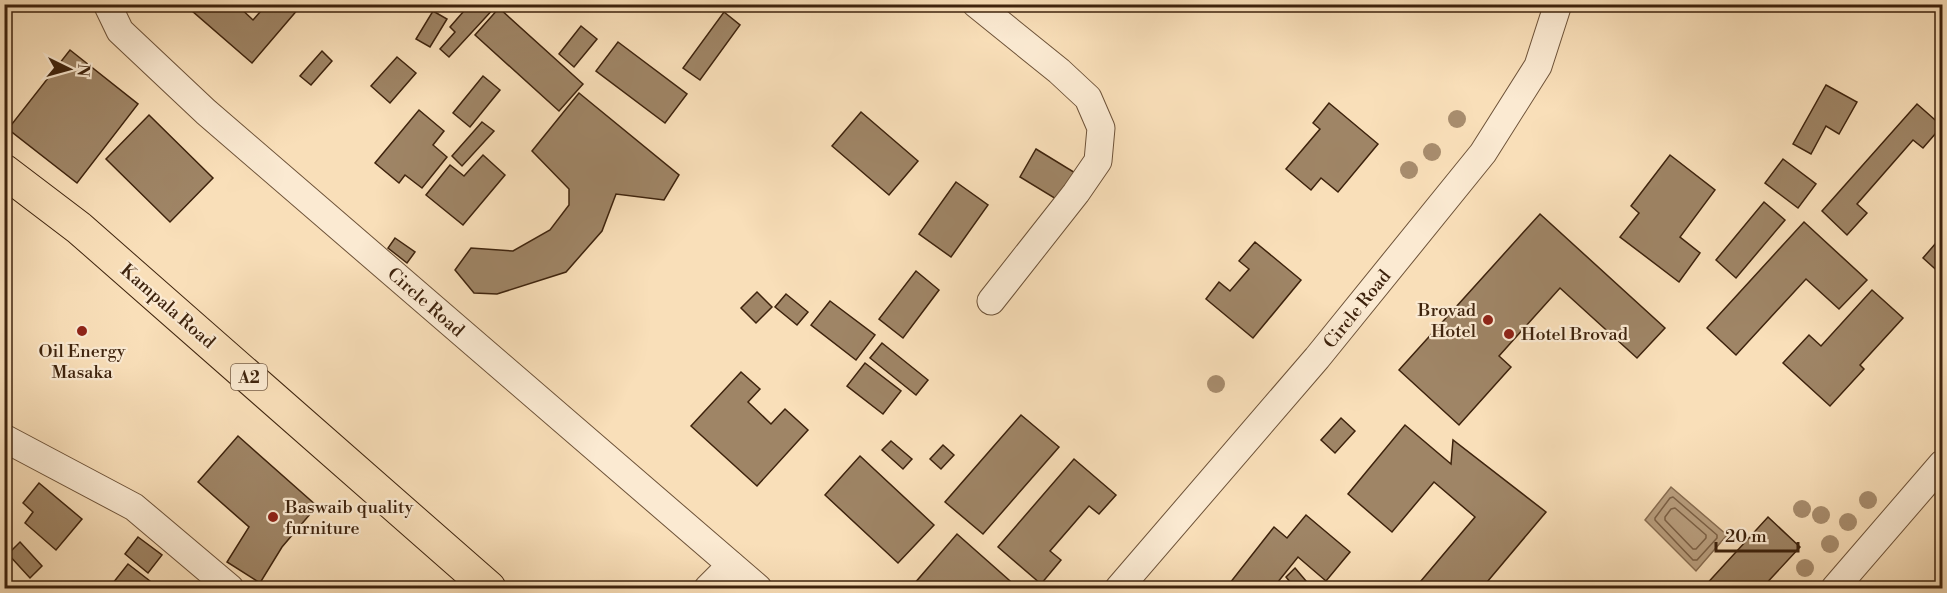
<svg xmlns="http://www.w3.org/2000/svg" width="1947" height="593" font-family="'Libre Bodoni',serif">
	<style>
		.water { fill: #b99f7f; stroke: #886d51; stroke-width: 1.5 }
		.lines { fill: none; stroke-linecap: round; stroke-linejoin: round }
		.shore { stroke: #7c6146; stroke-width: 1.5 }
		.building { fill: #9f8566; stroke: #3e230d; stroke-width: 1.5 }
		.minor-casing { stroke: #6d5238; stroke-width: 29 }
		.primary-casing { stroke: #3e230d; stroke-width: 35 }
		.minor { stroke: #fbead2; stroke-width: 27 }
		.primary { stroke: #f9dfb9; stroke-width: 33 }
		.tree { fill: #a88d6e }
		.poi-dot { fill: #8f2418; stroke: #fbead2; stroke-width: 2 }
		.labels { text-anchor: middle; stroke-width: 4.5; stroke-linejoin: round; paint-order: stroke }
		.shield { fill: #fbead2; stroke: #775f48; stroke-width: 1.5 }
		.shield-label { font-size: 16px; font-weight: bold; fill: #3e230d }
		.street-label { font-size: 18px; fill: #3e230d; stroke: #fbead2 }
		.poi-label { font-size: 18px; fill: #3e230d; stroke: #fbead2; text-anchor: start }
	</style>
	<rect width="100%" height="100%" fill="#f9dfb9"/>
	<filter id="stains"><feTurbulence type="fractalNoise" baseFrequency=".00333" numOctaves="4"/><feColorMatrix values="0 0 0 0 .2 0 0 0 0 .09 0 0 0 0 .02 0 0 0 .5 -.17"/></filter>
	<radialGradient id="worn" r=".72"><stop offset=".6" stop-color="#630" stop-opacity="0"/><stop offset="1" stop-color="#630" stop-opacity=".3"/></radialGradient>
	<!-- water -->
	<polygon class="water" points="1671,487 1727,535 1696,571 1645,520"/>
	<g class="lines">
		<!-- shore -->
		<g class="shore">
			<polygon points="1673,497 1717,535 1717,538 1697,560 1693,560 1655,520 1655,518 1670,498"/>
			<polygon points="1675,508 1706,535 1706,538 1696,549 1693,549 1665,520 1665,517 1671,509"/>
		</g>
	</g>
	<!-- building -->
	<g class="building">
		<polygon points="195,4 236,4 253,20 267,4 295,4 299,8 252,63 191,10"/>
		<polygon points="470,4 497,5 449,57 440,49 455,32 450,27"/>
		<polygon points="499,8 583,84 559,111 475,35"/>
		<polygon points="433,11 447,19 430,47 416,39"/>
		<polygon points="724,12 740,25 700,80 683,68"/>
		<polygon points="581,26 597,39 574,67 559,54"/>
		<polygon points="618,42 687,94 665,123 596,71"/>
		<polygon points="70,50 138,104 77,183 8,129"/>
		<polygon points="322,51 332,61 311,85 300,76"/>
		<polygon points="397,57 416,73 390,103 371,86"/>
		<polygon points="483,76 500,90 470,127 453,113"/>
		<polygon points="1826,85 1857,102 1839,134 1826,126 1811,154 1793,144"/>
		<polygon points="579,93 679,175 664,200 616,194 602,231 566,272 497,294 474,293 455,270 471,248 513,251 550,230 569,205 569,189 532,151"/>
		<polygon points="1329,103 1378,144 1338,192 1321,178 1311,190 1286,169 1320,129 1313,123"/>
		<polygon points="1917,104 1942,126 1923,148 1913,140 1857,204 1867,213 1847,235 1822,211"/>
		<polygon points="419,110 444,131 433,145 447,157 422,188 405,175 399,183 375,163"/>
		<polygon points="861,112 918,161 889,195 832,146"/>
		<polygon points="149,115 213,178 170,222 106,159"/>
		<polygon points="482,122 494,131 462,166 452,156"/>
		<polygon points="1036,149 1077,174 1061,202 1020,177"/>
		<polygon points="483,155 505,175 463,225 426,195 450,165 464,176"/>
		<polygon points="1670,155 1715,190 1680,237 1700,253 1679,282 1620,237 1639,213 1631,206"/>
		<polygon points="1783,159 1816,184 1798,208 1765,183"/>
		<polygon points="956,182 988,205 951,257 919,234"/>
		<polygon points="1764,202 1785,220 1736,278 1716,260"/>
		<polygon points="1540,214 1665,328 1637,358 1560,288 1499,356 1511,367 1459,425 1399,370"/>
		<polygon points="1804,222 1867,280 1839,309 1806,279 1736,355 1707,328"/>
		<polygon points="1942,236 1942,275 1923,258"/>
		<polygon points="395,238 415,252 407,263 388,248"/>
		<polygon points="1255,242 1301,280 1253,338 1206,299 1219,282 1230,291 1249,269 1239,261"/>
		<polygon points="916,271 939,290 903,338 879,319"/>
		<polygon points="1872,290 1903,318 1860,365 1864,369 1830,406 1783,363 1809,335 1821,346"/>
		<polygon points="757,292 772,307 756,323 741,308"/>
		<polygon points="786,294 808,312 797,325 775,307"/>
		<polygon points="830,301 875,335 856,360 811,325"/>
		<polygon points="882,343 928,380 916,395 870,358"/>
		<polygon points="865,363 901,391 883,414 847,386"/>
		<polygon points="741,372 760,389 748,402 771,424 785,409 808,430 757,486 691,426"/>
		<polygon points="1021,415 1059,447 983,534 945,502"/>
		<polygon points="1341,418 1355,431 1335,453 1321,440"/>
		<polygon points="1405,425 1451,464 1453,440 1546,512 1482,588 1415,588 1475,517 1434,482 1392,532 1348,494"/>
		<polygon points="238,436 317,506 282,547 260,583 227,562 249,527 198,482"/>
		<polygon points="891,441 912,459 903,469 882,450"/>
		<polygon points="943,445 954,455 941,469 930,459"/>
		<polygon points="860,456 934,525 898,563 825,495"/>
		<polygon points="1074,459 1116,495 1099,514 1089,506 1050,551 1061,560 1041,584 998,547"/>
		<polygon points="39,483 82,519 56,550 25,523 33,512 23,503"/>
		<polygon points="1306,515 1350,552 1326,581 1298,557 1273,588 1226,588 1274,527 1287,538"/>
		<polygon points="1768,517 1800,547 1762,588 1703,588"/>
		<polygon points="957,534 1018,588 919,588 914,584"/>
		<polygon points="138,537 162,555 148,573 125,554"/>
		<polygon points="20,542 42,566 30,578 8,554"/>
		<polygon points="128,564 159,588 109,588"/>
		<polygon points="1295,568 1312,588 1295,588 1286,577"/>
	</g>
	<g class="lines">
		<defs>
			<g id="minor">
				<polyline points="107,4 120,31 206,112 758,588"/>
				<polyline points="976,4 1059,71 1088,98 1101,128 1098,161 1076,193 991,301"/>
				<polyline points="4,438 134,507 230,588"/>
				<polyline points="708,588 731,565"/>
				<polyline points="1119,588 1317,358 1483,153 1538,66 1558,4"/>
				<polyline points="1835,588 1942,464"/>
			</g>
			<polyline id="primary" points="4,171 79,228 489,588"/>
		</defs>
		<!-- minor casing -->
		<use href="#minor" class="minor-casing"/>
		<!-- primary casing -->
		<use href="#primary" class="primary-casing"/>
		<!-- minor -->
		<use href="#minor" class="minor"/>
		<!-- primary -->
		<use href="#primary" class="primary"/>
	</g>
	<!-- trees -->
	<g class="tree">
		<circle cx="1457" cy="119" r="9"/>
		<circle cx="1432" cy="152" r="9"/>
		<circle cx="1409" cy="170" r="9"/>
		<circle cx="1216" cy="384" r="9"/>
		<circle cx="1868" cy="500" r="9"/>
		<circle cx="1802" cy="509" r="9"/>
		<circle cx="1821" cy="515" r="9"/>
		<circle cx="1848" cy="522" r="9"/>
		<circle cx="1830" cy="544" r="9"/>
		<circle cx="1805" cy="568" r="9"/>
	</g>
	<!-- markers -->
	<g class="poi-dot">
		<circle cx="1488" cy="320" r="6"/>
		<circle cx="82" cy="331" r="6"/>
		<circle cx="1509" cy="334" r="6"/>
		<circle cx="273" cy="517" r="6"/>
	</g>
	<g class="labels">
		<!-- shield labels -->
		<rect class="shield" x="231" y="364" width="36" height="26" rx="4.5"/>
		<g class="shield-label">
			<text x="249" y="383">A2</text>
		</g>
		<!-- street labels -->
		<g class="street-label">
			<text transform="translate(426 302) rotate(41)" y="6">Circle Road</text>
			<text transform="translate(168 306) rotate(41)" y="6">Kampala Road</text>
			<text transform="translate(1357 309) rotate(-51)" y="6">Circle Road</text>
		</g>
		<!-- poi labels -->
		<g class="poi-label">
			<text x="1476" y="316" text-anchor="end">Brovad<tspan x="1476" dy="21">Hotel</tspan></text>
			<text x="1521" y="340">Hotel Brovad</text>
			<text x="82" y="357" text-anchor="middle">Oil Energy<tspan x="82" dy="21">Masaka</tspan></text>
			<text x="285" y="513">Baswaib quality<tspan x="285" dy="21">furniture</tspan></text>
		</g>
	</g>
	<!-- margin -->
	<rect width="1947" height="593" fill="none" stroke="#f9dfb9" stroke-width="24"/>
	<rect x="6" y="6" width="1935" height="581" fill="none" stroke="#3e230d" stroke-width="3"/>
	<rect x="12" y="12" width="1923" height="569" fill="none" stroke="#3e230d" stroke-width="1.5"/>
	<!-- north arrow -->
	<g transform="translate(69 69) rotate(95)" stroke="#fbead2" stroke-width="4.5" paint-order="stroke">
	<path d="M0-4.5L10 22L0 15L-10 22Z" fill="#3e230d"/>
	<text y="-9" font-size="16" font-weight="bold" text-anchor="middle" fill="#3e230d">N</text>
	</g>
	<!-- scale -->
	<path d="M1716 542v9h82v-9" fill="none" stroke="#3e230d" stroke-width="3"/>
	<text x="1725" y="542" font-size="18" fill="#3e230d" stroke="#fbead2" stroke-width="4.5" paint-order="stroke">20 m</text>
	<rect width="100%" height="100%" filter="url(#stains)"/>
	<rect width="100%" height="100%" fill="url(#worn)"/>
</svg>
